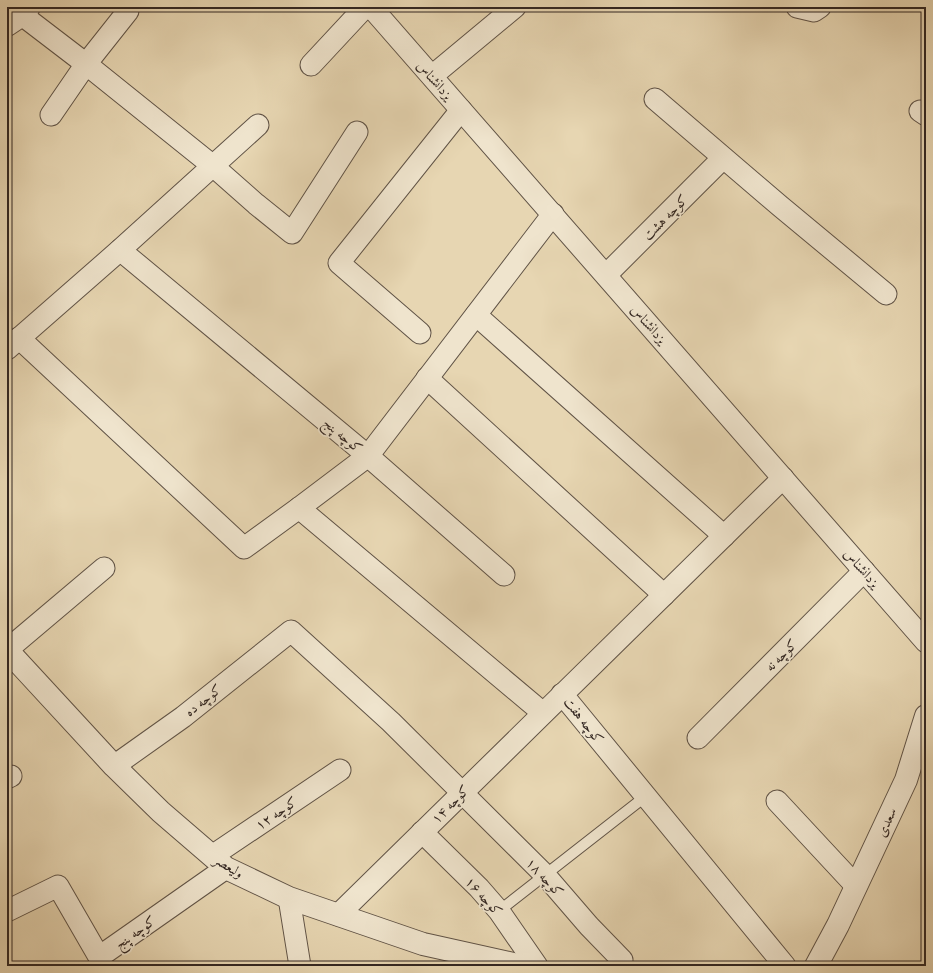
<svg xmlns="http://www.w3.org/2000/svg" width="933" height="973" font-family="'Gentium Book Plus',Amiri,serif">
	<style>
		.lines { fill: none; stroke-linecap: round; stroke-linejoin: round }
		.service-casing { stroke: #605346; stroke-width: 12 }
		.minor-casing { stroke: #605346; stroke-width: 23 }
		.tertiary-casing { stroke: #605346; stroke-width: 24 }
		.service { stroke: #efe4cd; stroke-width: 10 }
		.minor { stroke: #efe4cd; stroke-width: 21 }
		.tertiary { stroke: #efe4cd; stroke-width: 22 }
		.labels { text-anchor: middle; stroke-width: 3.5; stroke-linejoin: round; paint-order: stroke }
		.street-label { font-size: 14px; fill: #332722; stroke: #efe4cd }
	</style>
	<rect width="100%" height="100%" fill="#e7d6b2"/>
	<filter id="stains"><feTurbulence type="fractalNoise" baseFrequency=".005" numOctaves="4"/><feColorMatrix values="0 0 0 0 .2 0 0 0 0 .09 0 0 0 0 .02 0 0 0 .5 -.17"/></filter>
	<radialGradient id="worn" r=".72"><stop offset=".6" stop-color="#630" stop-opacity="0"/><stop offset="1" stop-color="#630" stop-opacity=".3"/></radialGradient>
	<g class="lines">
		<defs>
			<polyline id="service" points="499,911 646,796"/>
			<g id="minor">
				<polyline points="371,7 926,642"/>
				<polyline points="797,7 814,11 820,7"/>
				<polyline points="22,15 86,64 213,166 256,204 292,233 357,132"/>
				<polyline points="311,65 365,7"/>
				<polyline points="432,76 515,7"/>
				<polyline points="655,99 780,206 886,294"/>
				<polyline points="920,111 926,115"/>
				<polyline points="51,115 86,64 128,11"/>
				<polyline points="120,250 368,456 553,214"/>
				<polyline points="606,275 723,158"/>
				<polyline points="476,315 724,536"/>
				<polyline points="420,333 339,263 461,110"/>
				<polyline points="19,338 244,548 299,508 368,456 504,575"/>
				<polyline points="7,349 120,250 258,125"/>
				<polyline points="427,378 664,595"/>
				<polyline points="299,508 543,713"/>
				<polyline points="7,650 104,568"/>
				<polyline points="562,694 785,966"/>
				<polyline points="698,738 864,571"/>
				<polyline points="114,766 183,717 291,631 391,722 545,875 589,926 622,960 621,966"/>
				<polyline points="7,778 11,776"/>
				<polyline points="777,801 856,886"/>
				<polyline points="422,832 479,888 499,911 537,966"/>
				<polyline points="212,856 340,770"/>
				<polyline points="289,898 300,966"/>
				<polyline points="7,911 58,886 99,957 226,868"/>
				<polyline points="338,915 783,478"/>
			</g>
			<g id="tertiary">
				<polyline points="7,25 22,15 29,7"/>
				<polyline points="7,650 114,766 161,812 226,868 289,898 423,944 522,966"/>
				<polyline points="816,966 838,925 906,780 926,716"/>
			</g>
		</defs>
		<!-- service casing -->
		<use href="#service" class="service-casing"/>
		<!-- minor casing -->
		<use href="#minor" class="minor-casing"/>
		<!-- tertiary casing -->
		<use href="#tertiary" class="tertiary-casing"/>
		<!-- service -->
		<use href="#service" class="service"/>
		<!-- minor -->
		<use href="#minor" class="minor"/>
		<!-- tertiary -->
		<use href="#tertiary" class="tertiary"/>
	</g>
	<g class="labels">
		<!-- street labels -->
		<g class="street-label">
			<text transform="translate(435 80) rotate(49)" y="5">یزدانشناس</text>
			<text transform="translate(665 217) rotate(-45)" y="5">کوچه هشت</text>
			<text transform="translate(649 324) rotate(49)" y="5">یزدانشناس</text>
			<text transform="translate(343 435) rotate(40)" y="5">کوچه پنج</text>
			<text transform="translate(862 568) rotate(49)" y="5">یزدانشناس</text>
			<text transform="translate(781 655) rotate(-45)" y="5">کوچه نه</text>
			<text transform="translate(203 700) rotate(-38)" y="5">کوچه ده</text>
			<text transform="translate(584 720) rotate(52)" y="5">کوچه هفت</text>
			<text transform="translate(450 804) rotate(-45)" y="5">کوچه ۱۴</text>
			<text transform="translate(276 813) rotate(-34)" y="5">کوچه ۱۲</text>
			<text transform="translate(886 822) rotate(-66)" y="5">سعدی</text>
			<text transform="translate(229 866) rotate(32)" y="5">ولیعصر</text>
			<text transform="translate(545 877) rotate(47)" y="5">کوچه ۱۸</text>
			<text transform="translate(484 896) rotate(48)" y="5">کوچه ۱۶</text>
			<text transform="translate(135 932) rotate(-35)" y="5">کوچه پنج</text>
		</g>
	</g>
	<!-- margin -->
	<rect width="933" height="973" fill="none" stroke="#e7d6b2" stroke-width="24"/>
	<rect x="8" y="8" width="917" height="957" fill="none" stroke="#332722" stroke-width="2"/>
	<rect x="12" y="12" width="909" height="949" fill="none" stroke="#332722"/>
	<rect width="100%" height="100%" filter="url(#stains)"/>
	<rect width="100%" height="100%" fill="url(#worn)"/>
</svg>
